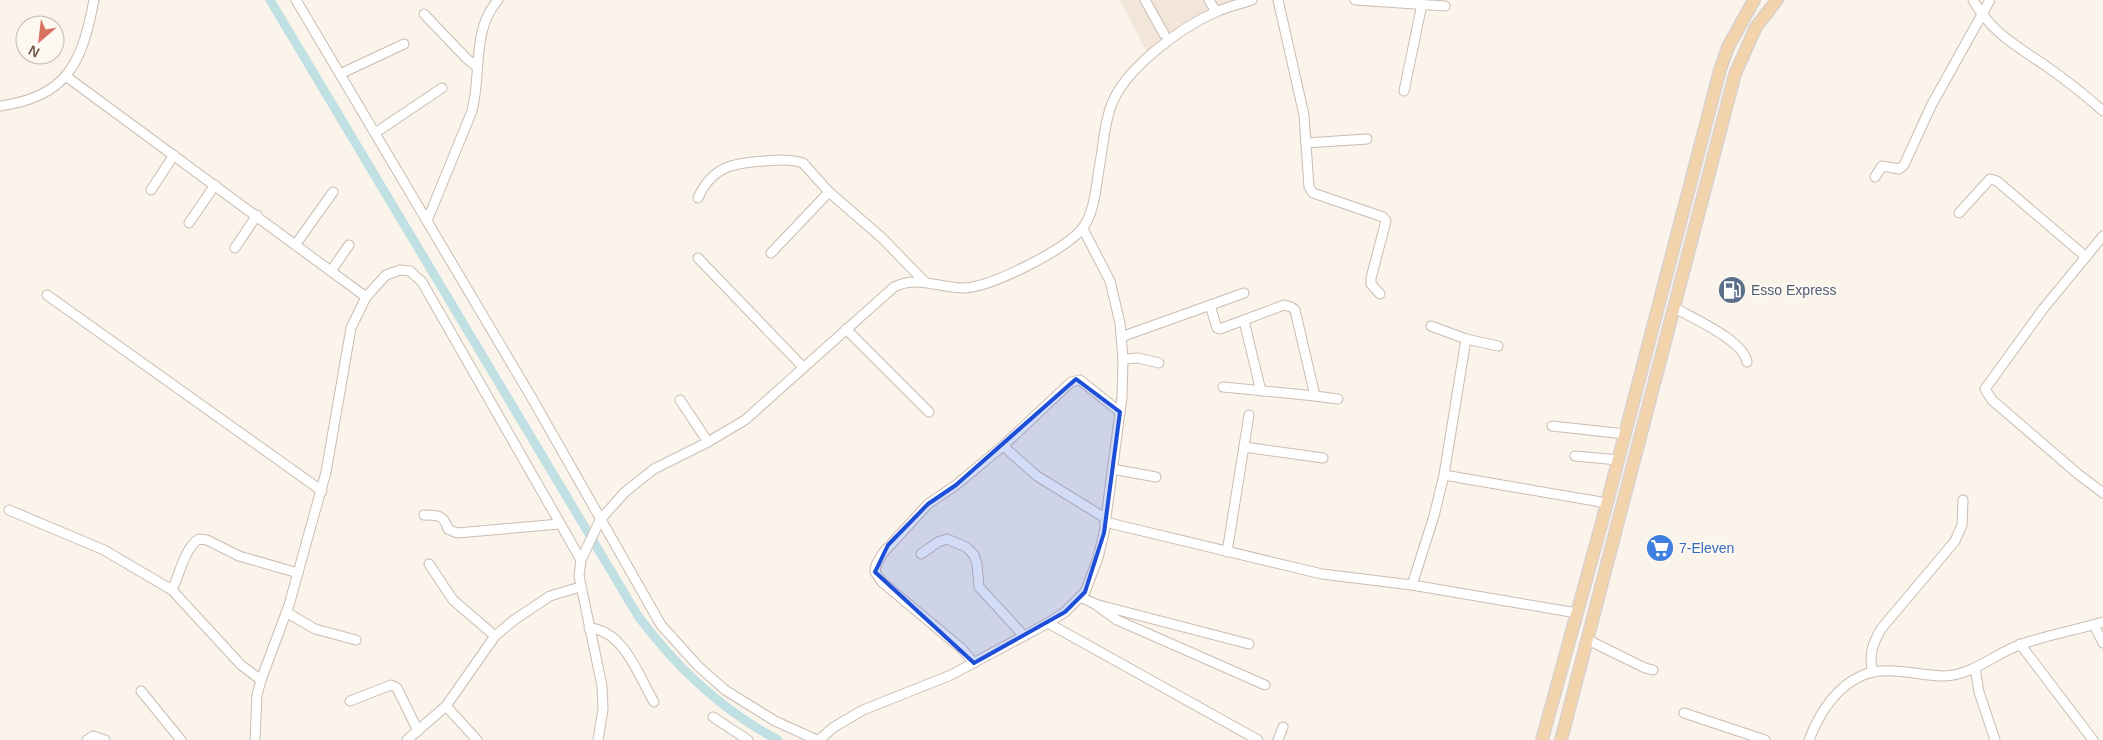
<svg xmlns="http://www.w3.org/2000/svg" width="2103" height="740" font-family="Arial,sans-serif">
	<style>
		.residential { fill: #f2e5da }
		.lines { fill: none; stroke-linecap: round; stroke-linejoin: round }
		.canal { stroke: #c1e0e3; stroke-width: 9 }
		.minor-casing { stroke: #ccbcb1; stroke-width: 11 }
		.major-casing { stroke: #d8d1ce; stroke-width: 14 }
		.minor { stroke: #fff; stroke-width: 9 }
		.major { stroke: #f2d3ab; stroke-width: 11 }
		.marked { fill: #1d4ed8; fill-opacity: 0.2; stroke: #1d4ed8; stroke-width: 4; stroke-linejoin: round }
		.labels { text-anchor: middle; stroke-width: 4; stroke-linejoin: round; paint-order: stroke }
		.service-label { font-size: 14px; fill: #4e5e75; stroke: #fdf8f1; text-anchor: start }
		.shop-label { font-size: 14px; fill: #366cbe; stroke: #fdf8f1; text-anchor: start }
	</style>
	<rect width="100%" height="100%" fill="#fbf4eb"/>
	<!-- residential -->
	<polygon class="residential" points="1120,0 1234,0 1193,17 1147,52"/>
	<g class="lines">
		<!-- canal -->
		<path class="canal" d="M270,0L638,616C676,667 721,710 778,740"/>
		<defs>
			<g id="minor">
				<polyline points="296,0 533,400 661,625 698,666 725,690 775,721 817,740"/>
				<polyline points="1145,0 1164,34"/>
				<polyline points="1209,0 1216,12"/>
				<polyline points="1278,0 1304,115 1309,187 1313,193 1383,217 1386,221 1371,278 1371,284 1380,294"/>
				<polyline points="1355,0 1445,6"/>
				<path d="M1973,0C1992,33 2015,45 2046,66C2066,80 2085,95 2103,111"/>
				<polyline points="424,14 467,59 476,66"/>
				<polyline points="340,74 404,44"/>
				<polyline points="67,77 366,297"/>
				<polyline points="1404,91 1422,4"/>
				<path d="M0,106C68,97 82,62 94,0"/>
				<polyline points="375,133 442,88"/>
				<polyline points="1306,143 1367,139"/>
				<polyline points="1875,177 1882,166 1899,169 1904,165 1931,106 1990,0"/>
				<polyline points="151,190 174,155"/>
				<path d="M698,198C712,166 734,163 765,161C778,160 791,159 803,163L829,192L881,237L925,282"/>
				<polyline points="1959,213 1990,179 1997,181 2086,257"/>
				<path d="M427,221L472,111C482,73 471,31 498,0"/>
				<polyline points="189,223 215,185"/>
				<polyline points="2103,236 2043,309 1985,389 1992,400 2078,474 2103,493"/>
				<polyline points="296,244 333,192"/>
				<polyline points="235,248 257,215"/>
				<polyline points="771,253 829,192"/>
				<polyline points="698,258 803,367"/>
				<polyline points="331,271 349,245"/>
				<polyline points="47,295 322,491"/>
				<polyline points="1210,305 1217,328 1220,329 1284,305 1291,307 1295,310 1315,396 1223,387"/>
				<path d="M1675,308C1694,319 1743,340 1747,362"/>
				<polyline points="1244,321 1261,391"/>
				<polyline points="1431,326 1466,339 1498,346"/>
				<polyline points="846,329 929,412"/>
				<polyline points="1121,337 1244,293"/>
				<polyline points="1123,359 1138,358 1159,363"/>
				<polyline points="1315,396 1338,399"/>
				<polyline points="680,400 708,442"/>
				<polyline points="1552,426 1625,434"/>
				<polyline points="1003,446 1037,476 1105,518"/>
				<polyline points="1244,447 1323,458"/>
				<polyline points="1575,456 1618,460"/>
				<polyline points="1112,469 1156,477"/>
				<polyline points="1444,475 1607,503"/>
				<polyline points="9,510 104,550 172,590 241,665 261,680"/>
				<path d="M424,515C438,515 444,515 448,529L457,533L560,524"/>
				<polyline points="1105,522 1322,574 1412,585 1577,613"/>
				<polyline points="1227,552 1249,415"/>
				<polyline points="921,554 938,542 947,539 966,547 974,555 977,564 979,587 1024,636"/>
				<polyline points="429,564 453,600 495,636"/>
				<polyline points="1412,585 1434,516 1444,475 1466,339"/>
				<path d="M172,590C179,576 185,547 199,539L207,540L239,556L298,573"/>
				<polyline points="1080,597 1095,604 1249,644"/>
				<polyline points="1095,604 1117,620 1265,685"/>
				<polyline points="286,612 315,629 356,640"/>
				<polyline points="1048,623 1258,740"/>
				<polyline points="2094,625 2103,643"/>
				<path d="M589,628C624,630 639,677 654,702"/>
				<polyline points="1588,640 1645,668 1653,670"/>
				<polyline points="2020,644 2093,740"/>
				<polyline points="974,663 962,649 882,582 875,572 876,565 883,553 928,504 956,485 1003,446 1071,382 1080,380 1120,412"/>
				<polyline points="1975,668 1979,692 1995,740"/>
				<path d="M1873,672C1868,656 1873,643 1881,629L1955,541L1962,525L1963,500"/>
				<polyline points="141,691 181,740"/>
				<polyline points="350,701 391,685 397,688 418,731"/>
				<polyline points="446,706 477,740"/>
				<polyline points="1684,713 1765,740"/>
				<polyline points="713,717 748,740"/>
				<polyline points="87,740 93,736 105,740"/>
				<polyline points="255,740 257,695 261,680 289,605 326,472 351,328 366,297 386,275 400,270 410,271 422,282 581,560"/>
				<polyline points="407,740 446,706 495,636 514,620 550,596 580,587"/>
				<path d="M598,740L603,709L602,686L579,576L581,560L600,520L625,492L654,469L708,442L745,420L894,287C917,275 939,288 964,288C992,287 1062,251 1081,230C1094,216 1096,187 1099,169C1103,149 1104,125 1111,106C1124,69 1181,27 1216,12C1227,7 1240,4 1252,0"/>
				<polyline points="819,740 834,727 863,710 951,675 1048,623 1065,612 1085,592 1098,558 1104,533 1122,397 1123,359 1120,323 1110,281 1083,229"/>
				<polyline points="1278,740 1283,727"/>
				<path d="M1809,740C1819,714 1835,688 1861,676C1885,664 1919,676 1944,676C1974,675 1995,653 2022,644C2048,635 2076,630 2103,622"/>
			</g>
			<g id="major">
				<polyline points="1542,740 1602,522 1720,70 1728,47 1754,0"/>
				<polyline points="1561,740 1735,74 1756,27 1777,0"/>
			</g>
		</defs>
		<!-- minor casing -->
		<use href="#minor" class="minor-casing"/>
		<!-- major casing -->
		<use href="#major" class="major-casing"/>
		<!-- minor -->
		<use href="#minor" class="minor"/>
		<!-- major -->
		<use href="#major" class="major"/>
	</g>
	<!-- marked area -->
	<path class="marked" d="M1076,379L1120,412L1104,533L1085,592L1065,612L974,663L875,572L888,545L928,504L956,485Z"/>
	<!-- icons -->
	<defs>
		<symbol id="fuel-disc" viewBox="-11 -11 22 22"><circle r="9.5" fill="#5c6f8a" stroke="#fdf8f1"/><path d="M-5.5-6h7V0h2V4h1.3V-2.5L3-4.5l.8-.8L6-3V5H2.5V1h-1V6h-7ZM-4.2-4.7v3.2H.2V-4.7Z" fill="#fff"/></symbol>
		<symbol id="supermarket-disc" viewBox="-11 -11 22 22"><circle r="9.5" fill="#3f7fe0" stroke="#fdf8f1"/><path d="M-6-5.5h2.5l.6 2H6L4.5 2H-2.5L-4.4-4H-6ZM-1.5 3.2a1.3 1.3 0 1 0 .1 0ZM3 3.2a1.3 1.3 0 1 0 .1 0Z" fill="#fff"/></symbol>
	</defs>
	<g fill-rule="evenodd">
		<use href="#fuel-disc" x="1716" y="274" width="32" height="32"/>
		<use href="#supermarket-disc" x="1644" y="532" width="32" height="32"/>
	</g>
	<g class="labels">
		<!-- service labels -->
		<g class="service-label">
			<text x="1751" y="295">Esso Express</text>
		</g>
		<!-- shop labels -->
		<g class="shop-label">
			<text x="1679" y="553">7-Eleven</text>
		</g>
	</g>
	<!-- north arrow -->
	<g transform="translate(40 40) rotate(208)"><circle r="24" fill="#fdf8f1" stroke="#c6b9b1"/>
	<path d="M0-4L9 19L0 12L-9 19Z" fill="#d8715d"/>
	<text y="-8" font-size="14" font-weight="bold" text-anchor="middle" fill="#745b50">N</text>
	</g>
</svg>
